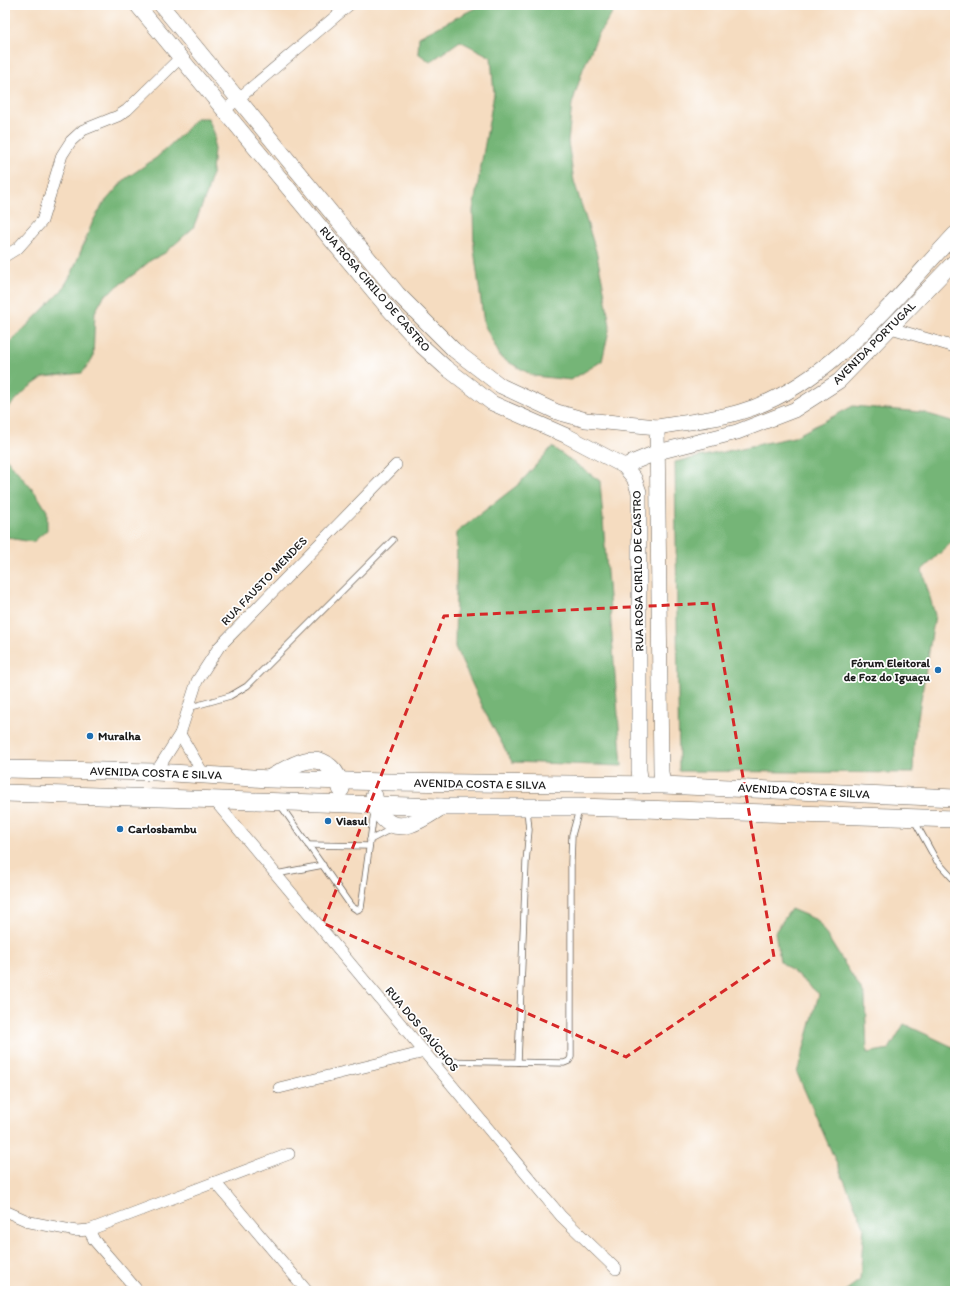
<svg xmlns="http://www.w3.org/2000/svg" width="960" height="1296" font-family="Itim,sans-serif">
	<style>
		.forest { fill: #74b577; stroke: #48684a }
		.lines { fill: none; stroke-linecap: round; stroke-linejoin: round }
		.service-casing { stroke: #685f55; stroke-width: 7 }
		.minor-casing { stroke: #685f55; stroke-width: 12 }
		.secondary-casing { stroke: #685f55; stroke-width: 16 }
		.primary-casing { stroke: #685f55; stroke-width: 18 }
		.service { stroke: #fff; stroke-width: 5.5 }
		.minor { stroke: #fff; stroke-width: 11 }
		.secondary { stroke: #fff; stroke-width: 15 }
		.primary { stroke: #fff; stroke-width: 17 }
		.marked { fill: none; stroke: #d62828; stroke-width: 3; stroke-dasharray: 8 5; stroke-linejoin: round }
		.poi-dot { fill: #1f6fb2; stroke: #fff; stroke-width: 1.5 }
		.labels { text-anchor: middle; stroke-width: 3.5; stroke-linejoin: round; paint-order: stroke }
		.street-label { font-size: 12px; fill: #1c1c1c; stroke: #fff }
		.poi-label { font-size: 12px; font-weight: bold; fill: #1c1c1c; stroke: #fff; text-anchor: start }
	</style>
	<rect width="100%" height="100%" fill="#fff"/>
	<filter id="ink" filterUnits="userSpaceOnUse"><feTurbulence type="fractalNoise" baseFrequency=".025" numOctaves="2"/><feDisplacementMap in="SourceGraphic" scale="8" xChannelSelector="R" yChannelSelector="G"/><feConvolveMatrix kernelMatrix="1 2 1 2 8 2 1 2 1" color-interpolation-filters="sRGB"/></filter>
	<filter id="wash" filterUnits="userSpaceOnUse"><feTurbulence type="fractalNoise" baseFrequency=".012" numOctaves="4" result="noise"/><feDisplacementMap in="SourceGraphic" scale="16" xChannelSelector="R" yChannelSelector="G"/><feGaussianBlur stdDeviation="0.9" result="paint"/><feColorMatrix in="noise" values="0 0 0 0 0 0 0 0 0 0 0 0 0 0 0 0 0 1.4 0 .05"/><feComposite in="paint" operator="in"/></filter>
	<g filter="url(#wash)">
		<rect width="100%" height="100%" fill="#f5dcc0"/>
		<!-- forest -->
		<g class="forest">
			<polygon points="481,5 617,5 598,35 583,69 572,104 568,142 574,181 596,251 604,289 610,326 602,361 571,380 534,376 501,358 484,324 474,249 473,210 494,94 491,57 460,41 430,62 418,53 419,37"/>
			<polygon points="196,118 208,118 215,135 212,174 207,193 193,228 165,253 151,260 137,272 104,296 95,312 93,358 82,373 44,377 28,388 5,411 5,348 62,290 72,273 93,221 103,204 125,179 156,158 183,133"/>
			<polygon points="853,406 921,412 955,422 955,539 922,570 935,615 914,741 913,773 679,771 675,462 794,437"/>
			<polygon points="552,447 600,481 622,766 512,762 487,716 455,647 457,532 519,484"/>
			<polygon points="5,457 37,495 47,511 47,530 33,542 14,539 5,536"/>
			<polygon points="791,909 817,920 865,996 867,1053 889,1049 904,1024 955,1048 955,1291 845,1291 860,1280 864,1226 797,1073 819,994 780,961 775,932"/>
		</g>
	</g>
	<g filter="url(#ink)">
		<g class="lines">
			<defs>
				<g id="service">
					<polyline points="188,708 230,696 247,686 393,540"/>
					<polyline points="281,806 351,906 357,910 361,908 374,812"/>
					<polyline points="914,820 936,860 955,881"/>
					<polyline points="370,840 393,828"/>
					<polyline points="308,845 369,846"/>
					<polyline points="276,874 323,865"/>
					<polyline points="433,1061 564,1063 569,1061 571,1057 571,862 572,835 579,810"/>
					<polyline points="518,1062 526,862 529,830 527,809"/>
				</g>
				<g id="minor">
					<polyline points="225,110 349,5"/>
					<polyline points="5,256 18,248 42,221 62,155 71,141 83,130 118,116 127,110 181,57"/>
					<polyline points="891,328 955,347"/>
					<polyline points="180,734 204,775"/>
					<polyline points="156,772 180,734 197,681 219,647 396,465"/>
					<polyline points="214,800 561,1216 616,1269"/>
					<polyline points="279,1088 425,1052"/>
					<polyline points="215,1182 307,1291"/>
					<polyline points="5,1211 30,1222 76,1231 89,1230 289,1154"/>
					<polyline points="89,1230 94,1240 138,1291"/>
				</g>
				<g id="secondary">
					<polyline points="137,5 385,305 422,346 445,367 492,403 567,436 624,466 634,478 639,492 639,770 641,786"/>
					<polyline points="161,5 398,294 454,350 501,386 557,412 586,420 657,427 661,772 663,785"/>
					<path d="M657,427C684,422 714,420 740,412C828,387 895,298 955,234"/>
					<polyline points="624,466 658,452 737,432 794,410 839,381 955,261"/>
				</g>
				<g id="primary">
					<polyline points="5,769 156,772 269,779 388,782 663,785 955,798"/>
					<path d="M270,778C289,768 311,750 330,767C337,773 340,781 341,789"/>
					<polyline points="5,793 441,807 579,807 955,819"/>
					<path d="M374,796C375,805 377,812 384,819C401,836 425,817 441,807"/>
				</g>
			</defs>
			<!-- service casing -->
			<use href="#service" class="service-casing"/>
			<!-- minor casing -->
			<use href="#minor" class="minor-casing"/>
			<!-- secondary casing -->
			<use href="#secondary" class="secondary-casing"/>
			<!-- primary casing -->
			<use href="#primary" class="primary-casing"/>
			<!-- service -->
			<use href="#service" class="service"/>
			<!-- minor -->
			<use href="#minor" class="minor"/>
			<!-- secondary -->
			<use href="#secondary" class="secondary"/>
			<!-- primary -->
			<use href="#primary" class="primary"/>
		</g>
	</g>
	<!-- marked area -->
	<path class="marked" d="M713,603L774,957L626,1057L323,923L444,616Z"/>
	<!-- markers -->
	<g class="poi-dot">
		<circle cx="938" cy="670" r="4"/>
		<circle cx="90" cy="736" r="4"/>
		<circle cx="328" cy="821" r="4"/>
		<circle cx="120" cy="829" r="4"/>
	</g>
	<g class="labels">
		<!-- street labels -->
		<g class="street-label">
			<text transform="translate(375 289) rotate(49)" y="4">RUA ROSA CIRILO DE CASTRO</text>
			<text transform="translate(874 343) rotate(-45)" y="4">AVENIDA PORTUGAL</text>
			<text transform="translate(638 571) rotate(-91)" y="4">RUA ROSA CIRILO DE CASTRO</text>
			<text transform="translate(264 581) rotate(-46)" y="4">RUA FAUSTO MENDES</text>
			<text transform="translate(156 773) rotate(2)" y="4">AVENIDA COSTA E SILVA</text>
			<text transform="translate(480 784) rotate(1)" y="4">AVENIDA COSTA E SILVA</text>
			<text transform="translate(804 791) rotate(3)" y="4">AVENIDA COSTA E SILVA</text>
			<text transform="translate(422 1029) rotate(50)" y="4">RUA DOS GAÚCHOS</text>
		</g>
		<!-- poi labels -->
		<g class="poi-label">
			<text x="930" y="667" text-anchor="end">Fórum Eleitoral<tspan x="930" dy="14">de Foz do Iguaçu</tspan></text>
			<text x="98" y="740">Muralha</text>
			<text x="336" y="825">Viasul</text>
			<text x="128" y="833">Carlosbambu</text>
		</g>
	</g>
	<!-- margin -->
	<rect width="960" height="1296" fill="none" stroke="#fff" stroke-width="20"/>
</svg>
